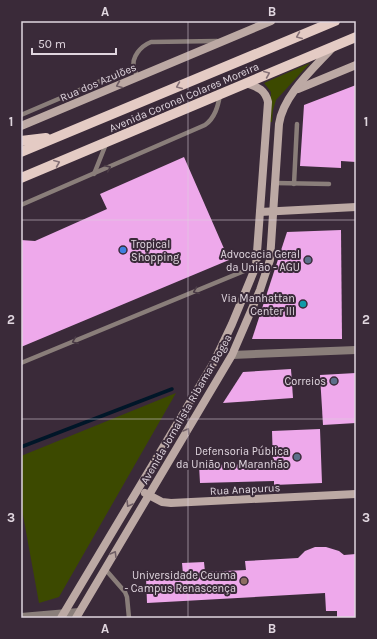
<svg xmlns="http://www.w3.org/2000/svg" width="377" height="639" font-family="Karla,sans-serif">
	<style>
		.green { fill: #3c4900 }
		.lines { fill: none; stroke-linecap: round; stroke-linejoin: round }
		.stream { stroke: #001628; stroke-width: 3.5 }
		.building { fill: #eea9eb }
		.lane { stroke: #8a7e7a; stroke-width: 4.5 }
		.street { stroke: #8a7e7a; stroke-width: 8 }
		.secondary { stroke: #bca9a4; stroke-width: 8 }
		.primary { stroke: #e4cbc4; stroke-width: 10 }
		.oneway { stroke: #867278 }
		.oneway2 { stroke: #6e5d64 }
		.oneway3 { stroke: #4a3b46 }
		.grid { fill: none; stroke: #e0d6df; stroke-width: 1; stroke-opacity: 0.55 }
		.shop-dot { fill: #3f7fe0; stroke: #3a2a39; stroke-width: 1.5 }
		.service-dot { fill: #5c6f8a; stroke: #3a2a39; stroke-width: 1.5 }
		.culture-dot { fill: #0f9aa8; stroke: #3a2a39; stroke-width: 1.5 }
		.education-dot { fill: #8d6e63; stroke: #3a2a39; stroke-width: 1.5 }
		.labels { text-anchor: middle; stroke-width: 4; stroke-linejoin: round; paint-order: stroke }
		.street-label { font-size: 11px; fill: #e0d6df; stroke: #3a2a39 }
		.poi-label { font-size: 11px; fill: #e0d6df; stroke: #3a2a39; text-anchor: end }
		.neatline { fill: none; stroke: #e0d6df; stroke-width: 1.5 }
		.grid-label { font-size: 13px; text-anchor: middle; font-weight: bold; fill: #e0d6df }
	</style>
	<rect width="100%" height="100%" fill="#3a2a39"/>
	<!-- green -->
	<g class="green">
		<polygon points="310,63 276,100 273,110 272,122 270,122 271,92 264,83"/>
		<polygon points="176,393 59,597 39,603 21,504 21,456"/>
	</g>
	<g class="lines">
		<!-- stream -->
		<polyline class="stream" points="21,447 172,389"/>
	</g>
	<!-- building -->
	<g class="building">
		<polygon points="356,85 356,162 341,161 341,168 300,166 304,105"/>
		<polygon points="184,157 229,260 21,347 21,240 35,241 107,209 100,194"/>
		<polygon points="341,230 342,339 252,339 287,232"/>
		<polygon points="291,369 293,398 223,403 243,372"/>
		<polygon points="356,373 356,423 323,425 320,375"/>
		<polygon points="320,429 322,483 274,485 274,481 200,483 199,465 273,464 272,431"/>
		<polygon points="315,547 326,547 339,551 344,555 356,554 356,618 337,618 337,611 326,611 325,593 147,603 146,577 183,574 182,563 204,562 205,572 246,570 245,561 298,558 305,551"/>
	</g>
	<g class="lines">
		<!-- lane -->
		<g class="lane">
			<path d="M138,77C137,74 134,71 134,68C131,57 141,46 151,42L217,41"/>
			<polyline points="21,115 133,67"/>
			<polyline points="94,174 106,144"/>
			<polyline points="275,183 329,184"/>
			<polyline points="294,184 297,124"/>
			<path d="M21,205L205,125C215,118 218,106 220,95"/>
			<polyline points="21,363 256,266"/>
			<polyline points="105,569 125,592 127,597 129,618"/>
		</g>
		<!-- street -->
		<g class="street">
			<polyline points="232,355 356,350"/>
			<polyline points="21,617 79,612"/>
		</g>
		<!-- secondary -->
		<g class="secondary">
			<polyline points="298,89 356,65"/>
			<polyline points="21,126 271,21"/>
			<polyline points="260,212 356,207"/>
			<polyline points="145,493 162,502 171,503 356,494"/>
			<path d="M61,618L214,362L232,324L256,266L268,102C265,89 257,87 246,83"/>
			<path d="M76,618L232,355L260,290L270,260L279,124C283,95 314,68 333,47"/>
		</g>
		<!-- primary -->
		<g class="primary">
			<polyline points="21,141 46,138"/>
			<polyline points="21,152 335,21"/>
			<polyline points="21,178 356,37"/>
		</g>
	</g>
	<!-- one-way arrows -->
	<defs><path id="oneway-chevron" d="M-2-3.5L2.5 0L-2 3.5" fill="none" stroke-width="1.6" stroke-linecap="round" stroke-linejoin="round"/></defs>
	<g class="oneway">
		<use href="#oneway-chevron" transform="translate(299 36) rotate(157)"/>
		<use href="#oneway-chevron" transform="translate(267 74) rotate(-23)"/>
		<use href="#oneway-chevron" transform="translate(179 86) rotate(157)"/>
		<use href="#oneway-chevron" transform="translate(57 163) rotate(-23)"/>
	</g>
	<g class="oneway2">
		<use href="#oneway-chevron" transform="translate(119 85) rotate(157)"/>
		<use href="#oneway-chevron" transform="translate(187 431) rotate(-59)"/>
		<use href="#oneway-chevron" transform="translate(129 504) rotate(121)"/>
		<use href="#oneway-chevron" transform="translate(114 554) rotate(-59)"/>
	</g>
	<g class="oneway3">
		<use href="#oneway-chevron" transform="translate(108 168) rotate(-24)"/>
		<use href="#oneway-chevron" transform="translate(196 291) rotate(158)"/>
		<use href="#oneway-chevron" transform="translate(75 341) rotate(158)"/>
	</g>
	<!-- grid -->
	<path class="grid" d="M188,21V618M21,220H356M21,419H356"/>
	<!-- markers -->
	<circle class="shop-dot" cx="123" cy="250" r="4"/>
	<g class="service-dot">
		<circle cx="308" cy="260" r="4"/>
		<circle cx="334" cy="381" r="4"/>
		<circle cx="297" cy="457" r="4"/>
	</g>
	<circle class="culture-dot" cx="303" cy="304" r="4"/>
	<circle class="education-dot" cx="244" cy="581" r="4"/>
	<g class="labels">
		<!-- street labels -->
		<g class="street-label">
			<text transform="translate(98 82) rotate(-23)" y="4">Rua dos Azulões</text>
			<text transform="translate(184 97) rotate(-23)" y="4">Avenida Coronel Colares Moreira</text>
			<text transform="translate(186 409) rotate(-60)" y="4">Avenida Jornalista Ribamar Bogea</text>
			<text transform="translate(245 489) rotate(-3)" y="4">Rua Anapurus</text>
		</g>
		<!-- poi labels -->
		<g class="poi-label">
			<text x="131" y="248" text-anchor="start">Tropical<tspan x="131" dy="13">Shopping</tspan></text>
			<text x="300" y="258">Advocacia Geral<tspan x="300" dy="13">da União - AGU</tspan></text>
			<text x="295" y="302">Via Manhattan<tspan x="295" dy="13">Center III</tspan></text>
			<text x="326" y="385">Correios</text>
			<text x="289" y="455">Defensoria Pública<tspan x="289" dy="13">da União no Maranhão</tspan></text>
			<text x="236" y="579">Universidade Ceuma<tspan x="236" dy="13">- Campus Renascença</tspan></text>
		</g>
	</g>
	<!-- border -->
	<rect width="377" height="639" fill="none" stroke="#3a2a39" stroke-width="44"/>
	<!-- scale -->
	<path d="M32 48v6h84v-6" fill="none" stroke="#e0d6df" stroke-width="2"/>
	<text x="38" y="48" font-size="12" fill="#e0d6df" stroke="#3a2a39" stroke-width="3" paint-order="stroke">50 m</text>
	<rect x="22" y="22" width="333" height="595" class="neatline"/>
	<g class="grid-label">
		<text x="105" y="16">A</text>
		<text x="272" y="16">B</text>
		<text x="11" y="126">1</text>
		<text x="366" y="126">1</text>
		<text x="11" y="324">2</text>
		<text x="366" y="324">2</text>
		<text x="11" y="522">3</text>
		<text x="366" y="522">3</text>
		<text x="105" y="633">A</text>
		<text x="272" y="633">B</text>
	</g>
</svg>
